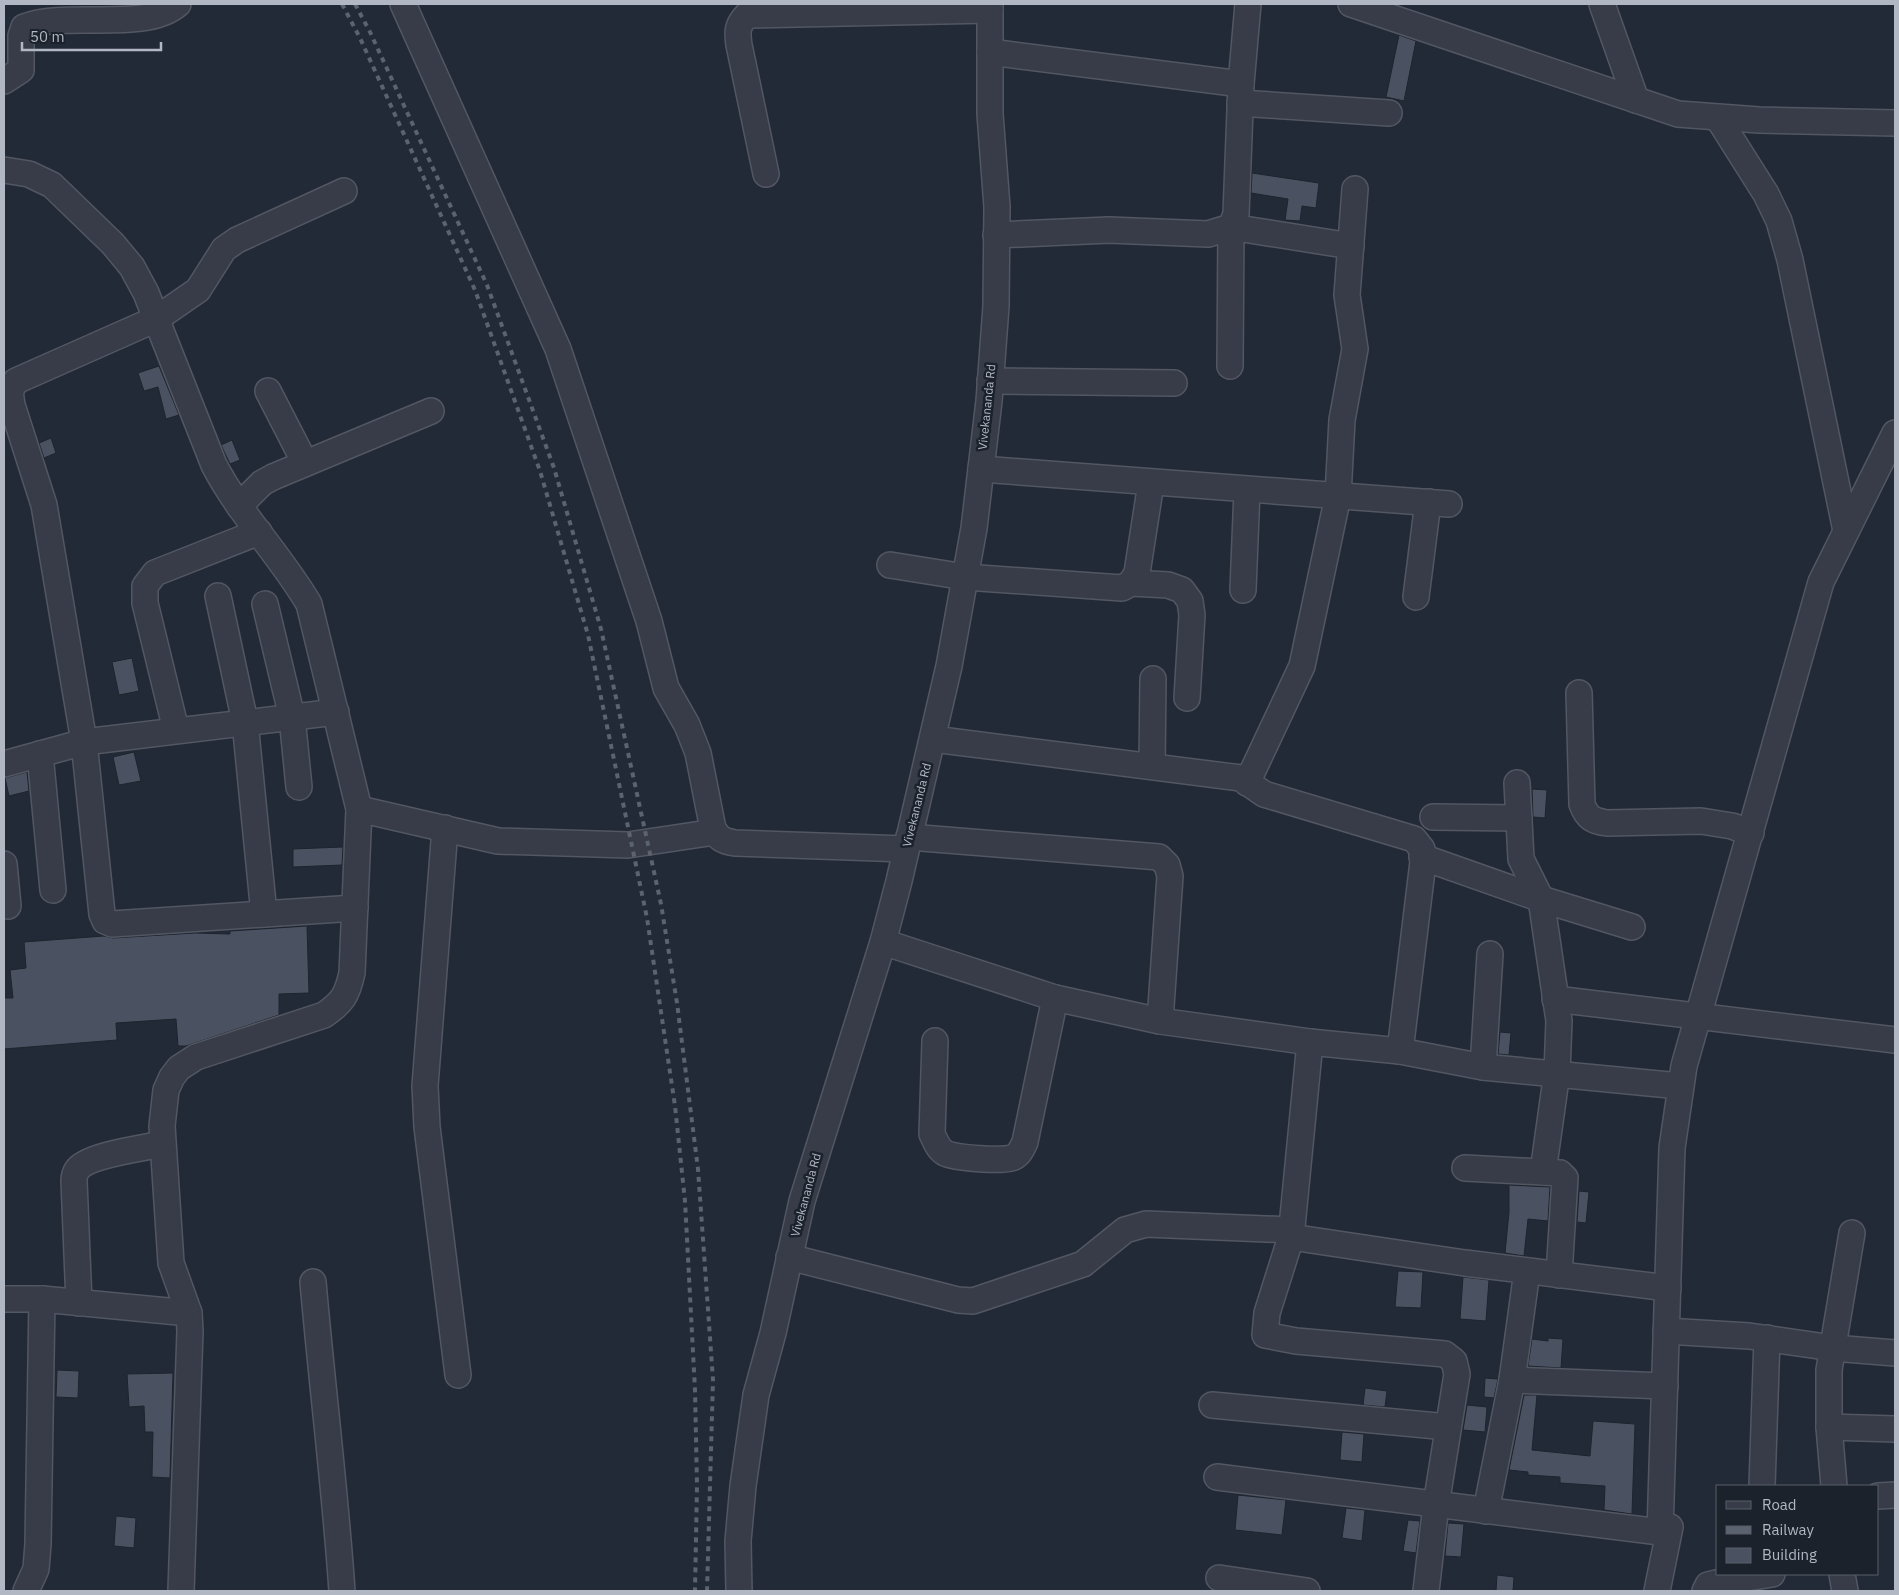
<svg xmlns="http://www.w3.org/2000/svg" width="1899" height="1595" font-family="'IBM Plex Sans',sans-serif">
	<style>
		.building { fill: #4a5160; stroke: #1e242e }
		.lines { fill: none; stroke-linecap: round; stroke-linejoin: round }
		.minor-casing { stroke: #525762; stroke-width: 28 }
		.minor { stroke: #373c48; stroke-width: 25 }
		.rail { stroke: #5b6270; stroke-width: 4; stroke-dasharray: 5 5; stroke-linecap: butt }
		.labels { text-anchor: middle; stroke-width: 5; stroke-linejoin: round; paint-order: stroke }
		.street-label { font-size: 12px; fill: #b2b7c4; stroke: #1c222c }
	</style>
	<rect width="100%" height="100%" fill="#232a37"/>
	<!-- building -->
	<g class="building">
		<polygon points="1399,35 1416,41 1404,101 1386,97"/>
		<polygon points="1252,173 1319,183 1316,208 1302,206 1300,221 1285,220 1288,199 1251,193"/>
		<polygon points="159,366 179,415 166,419 158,387 144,391 138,373"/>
		<polygon points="51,438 56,453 44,458 39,443"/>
		<polygon points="232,440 240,460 230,464 221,445"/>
		<polygon points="132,658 139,691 119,695 112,662"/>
		<polygon points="134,752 141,781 119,785 113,757"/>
		<polygon points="27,772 29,791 9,796 5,778"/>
		<polygon points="1532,789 1547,790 1545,818 1533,817"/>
		<polygon points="343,847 342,865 293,867 293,849"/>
		<polygon points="307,926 309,993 279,994 279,1015 186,1046 178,1046 176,1019 116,1023 117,1040 4,1049 4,998 13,998 10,970 26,968 24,942 104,936 113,938 195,933 230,934 230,931"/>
		<polygon points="1500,1032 1511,1033 1509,1055 1498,1054"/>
		<polygon points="1509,1185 1550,1187 1548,1221 1528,1219 1524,1256 1505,1253 1509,1212"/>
		<polygon points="1579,1191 1589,1192 1586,1223 1577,1222"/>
		<polygon points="1398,1271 1423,1272 1421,1308 1395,1307"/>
		<polygon points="1463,1277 1489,1280 1486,1321 1460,1319"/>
		<polygon points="1548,1338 1563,1339 1561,1368 1528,1366 1532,1339 1548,1341"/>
		<polygon points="57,1370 79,1371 78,1398 56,1397"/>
		<polygon points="173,1373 170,1478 152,1477 153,1432 145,1432 144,1406 129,1407 127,1374"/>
		<polygon points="1485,1378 1498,1379 1494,1398 1484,1397"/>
		<polygon points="1365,1388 1387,1391 1385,1407 1363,1405"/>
		<polygon points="1524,1395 1537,1395 1532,1450 1590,1456 1593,1421 1635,1424 1632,1514 1604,1510 1605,1486 1560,1483 1560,1477 1528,1475 1528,1472 1509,1470"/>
		<polygon points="1467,1405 1487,1407 1485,1432 1463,1430"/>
		<polygon points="1342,1432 1364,1434 1362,1462 1340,1460"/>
		<polygon points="1238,1495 1286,1500 1282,1535 1235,1530"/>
		<polygon points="1346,1508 1365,1510 1362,1541 1342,1538"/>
		<polygon points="116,1516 136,1518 134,1548 114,1546"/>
		<polygon points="1408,1520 1420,1521 1416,1553 1403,1551"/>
		<polygon points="1448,1523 1464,1524 1461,1557 1445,1556"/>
		<polygon points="1497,1575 1514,1577 1513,1591 1496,1591"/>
	</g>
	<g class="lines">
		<defs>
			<g id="minor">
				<path d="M403,4L558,349L649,621L666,688L687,725L698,753L713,829C719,839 723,841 735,843L906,849"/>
				<polyline points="1351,4 1678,114 1759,120 1895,123"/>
				<polyline points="1602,4 1636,100"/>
				<polyline points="990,52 1241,84"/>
				<path d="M4,81L21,70V36L24,27C67,10 144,33 178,4"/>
				<polyline points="1240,103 1389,113"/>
				<polyline points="1718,118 1766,194 1779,221 1790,260 1846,531"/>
				<path d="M4,170L29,174L52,185L113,244L132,267L146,293L214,465C240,515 281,556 309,604L359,809L352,973C347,995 343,1002 324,1015L196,1057L179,1068L172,1077L166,1090L162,1126L171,1263L189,1313L190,1331L181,1591"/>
				<path d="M766,174L739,45C737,32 737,25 747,15L990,10"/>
				<polyline points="344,191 237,240 224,249 198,290 156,319 16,381 10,391 12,405 44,505 84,742 102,914 105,921 112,924 355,908"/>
				<polyline points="996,235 1109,230 1208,234 1231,227 1236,214 1241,84 1248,4"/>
				<polyline points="1230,366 1231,227 1351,246"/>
				<polyline points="990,381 1174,383"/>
				<polyline points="268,391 305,463"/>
				<polyline points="981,469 1449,504"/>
				<polyline points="239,506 262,483 273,477 431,411"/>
				<polyline points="890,565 965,577 1122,588 1131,583 1137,573 1151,483"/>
				<polyline points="1131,583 1168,585 1182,590 1190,601 1192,615 1187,698"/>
				<polyline points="1243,590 1247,490"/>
				<polyline points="218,596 245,722 264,914"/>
				<polyline points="1416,597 1428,502"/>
				<polyline points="265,604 292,717 299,787"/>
				<path d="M1579,693L1582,804C1587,818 1593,821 1607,823L1701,821L1732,826L1751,833"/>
				<polyline points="176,730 145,603 145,586 155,573 259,532"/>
				<polyline points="933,739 1241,778 1264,794 1414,839 1422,849 1423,862 1400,1051"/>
				<polyline points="40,754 53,890"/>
				<polyline points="4,764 84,742 336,712"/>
				<polyline points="1152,766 1153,679"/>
				<polyline points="1247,783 1302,666 1338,496 1342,420 1355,349 1347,295 1355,189"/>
				<polyline points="1517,783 1521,859 1541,899 1559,1021 1557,1072 1543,1172"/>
				<polyline points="359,809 498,841 628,845 715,832"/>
				<polyline points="1433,817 1519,818"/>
				<polyline points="445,828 425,1086 427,1127 458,1375"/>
				<polyline points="909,837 1159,857 1167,865 1170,876 1160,1021"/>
				<polyline points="1422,857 1541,899 1632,927"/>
				<polyline points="4,864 8,906"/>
				<polyline points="883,942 1055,998 1160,1021 1310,1042 1400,1051 1483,1067 1680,1086"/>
				<polyline points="1555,999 1895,1040"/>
				<path d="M935,1041L932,1134C935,1140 938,1149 945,1153C955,1158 1005,1162 1014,1157C1020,1154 1022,1148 1025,1142L1055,998"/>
				<polyline points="1310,1042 1291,1237 1267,1313 1265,1335 1296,1341 1445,1354 1454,1361 1457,1374 1436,1505 1426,1591"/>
				<polyline points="1483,1067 1490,954"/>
				<polyline points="1465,1168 1560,1173 1565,1178 1559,1275"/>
				<polyline points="1291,1237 1465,1263 1668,1288"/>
				<polyline points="789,1257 958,1300 973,1301 1083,1264 1125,1230 1146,1224 1292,1230"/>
				<path d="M313,1282C322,1385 335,1488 342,1591"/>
				<polyline points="4,1299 42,1299 189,1313"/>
				<path d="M79,1303L74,1181C74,1178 75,1173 77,1170C87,1155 144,1148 162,1144"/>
				<polyline points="1666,1331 1749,1336 1833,1348 1895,1353"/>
				<polyline points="1512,1380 1665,1386"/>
				<polyline points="1212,1405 1448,1427"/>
				<polyline points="1829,1427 1895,1429"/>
				<polyline points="1217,1477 1660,1532"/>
				<polyline points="1762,1486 1767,1338"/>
				<polyline points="1834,1486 1829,1427 1829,1370 1852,1233"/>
				<polyline points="1878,1496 1895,1495"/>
				<polyline points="1486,1511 1512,1380 1527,1271"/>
				<polyline points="1842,1574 1845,1591"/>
				<polyline points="1219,1578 1307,1591"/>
				<polyline points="26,1591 36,1569 38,1544 42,1299"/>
				<polyline points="739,1591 738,1541 743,1486 756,1395 773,1333 802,1201 883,942 899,881 949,666 974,528 989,401 996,306 997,207 990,114 990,4"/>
				<polyline points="1657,1591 1670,1527 1660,1532 1672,1148 1684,1066 1821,582 1895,433"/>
				<polyline points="1705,1591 1708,1585 1716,1583 1772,1574"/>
			</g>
		</defs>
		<!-- minor casing -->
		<use href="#minor" class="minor-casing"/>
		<!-- minor -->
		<use href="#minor" class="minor"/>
		<!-- rail -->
		<g class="rail">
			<polyline points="342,4 360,38 475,290 540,471 588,635 647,918 675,1106 685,1201 695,1390 697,1485 695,1591"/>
			<polyline points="355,4 370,32 487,285 554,468 601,629 661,904 677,1003 698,1169 713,1380 707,1591"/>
		</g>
	</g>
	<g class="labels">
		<!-- street labels -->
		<g class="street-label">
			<text transform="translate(987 407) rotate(-84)" y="4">Vivekananda Rd</text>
			<text transform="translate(917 805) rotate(-76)" y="4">Vivekananda Rd</text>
			<text transform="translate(806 1195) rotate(-75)" y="4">Vivekananda Rd</text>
		</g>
	</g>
	<!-- border -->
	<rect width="1899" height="1595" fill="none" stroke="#b2b7c4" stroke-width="10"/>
	<!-- legend -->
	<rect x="1716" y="1485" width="162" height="90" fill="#1c222c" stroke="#585e69"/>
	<rect x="1726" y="1501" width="25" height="8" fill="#373c48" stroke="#585e69"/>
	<text x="1762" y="1510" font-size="15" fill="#b2b7c4">Road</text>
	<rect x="1726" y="1526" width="25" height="8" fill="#5b6270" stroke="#585e69"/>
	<text x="1762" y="1535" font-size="15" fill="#b2b7c4">Railway</text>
	<rect x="1726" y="1548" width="25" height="15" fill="#4a5160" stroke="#585e69"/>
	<text x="1762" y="1560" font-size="15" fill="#b2b7c4">Building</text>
	<!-- scale -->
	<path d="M22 42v8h139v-8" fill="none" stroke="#b2b7c4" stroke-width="2.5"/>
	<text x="30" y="42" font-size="15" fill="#b2b7c4" stroke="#1c222c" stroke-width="4" paint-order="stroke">50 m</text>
</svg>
